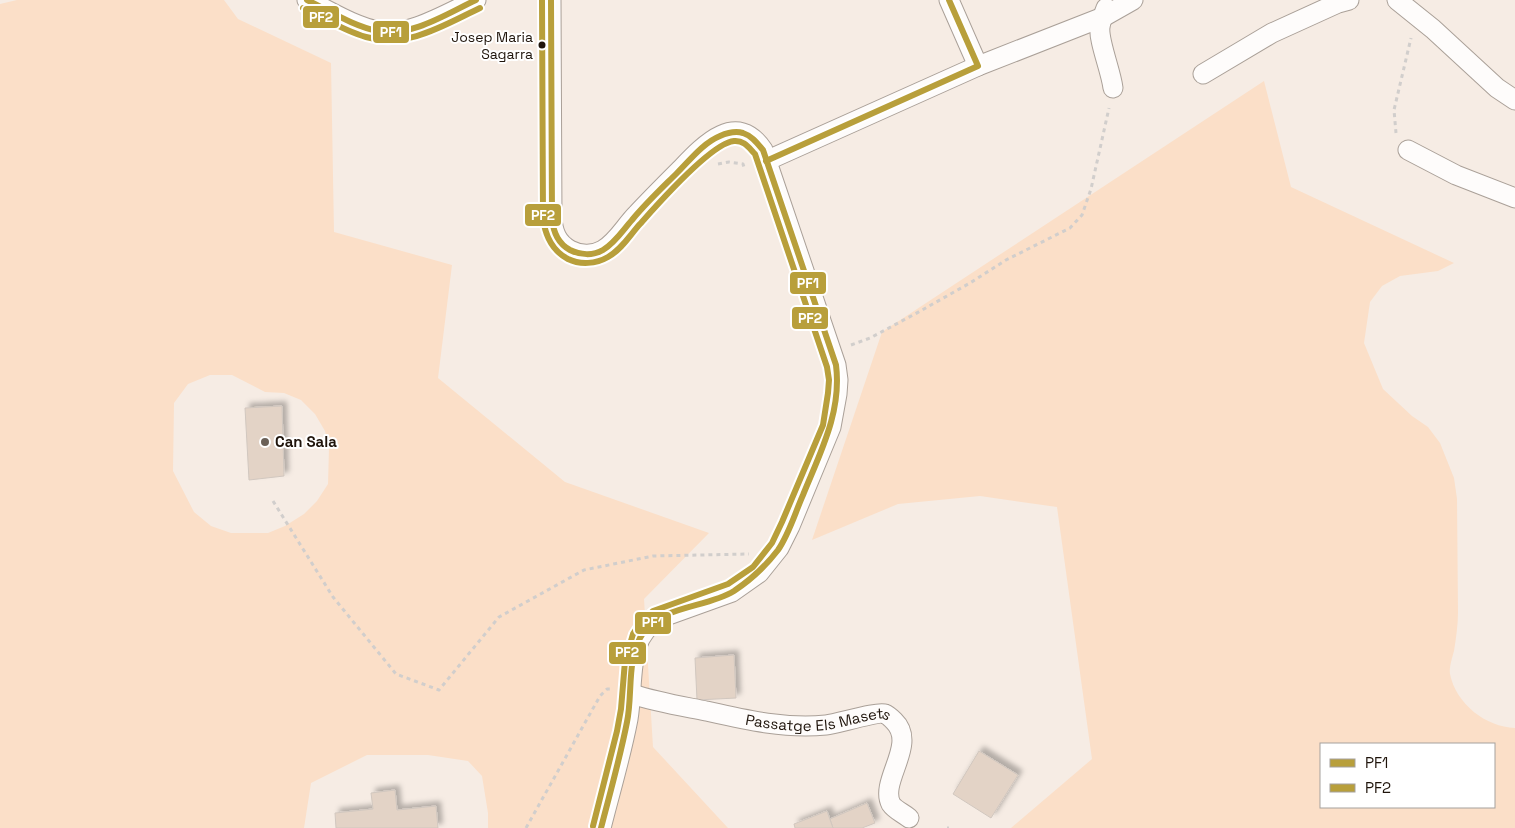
<svg xmlns="http://www.w3.org/2000/svg" width="1515" height="828" font-family="'Space Grotesk',sans-serif">
	<style>
		.green { fill: #fbdfc8; fill-rule: evenodd }
		.building { fill: #e3d3c6; stroke: #d1c7bf; filter: url(#shadow) }
		.lines { fill: none; stroke-linecap: round; stroke-linejoin: round }
		.street-casing { stroke: #aaa098; stroke-width: 21 }
		.path { stroke: #d1cecc; stroke-width: 3; stroke-dasharray: 4 4; stroke-linecap: butt }
		.street { stroke: #fefcfb; stroke-width: 19 }
		.bus-1-casing { stroke: #fff; stroke-width: 10 }
		.bus-2-casing { stroke: #fff; stroke-width: 10 }
		.bus-1 { stroke: #b89f3b; stroke-width: 6 }
		.bus-2 { stroke: #b89f3b; stroke-width: 6 }
		.bus-dot { fill: #1f140b; stroke: #fff; stroke-width: 2 }
		.poi-dot { fill: #6a6057; stroke: #fff; stroke-width: 2 }
		.labels { text-anchor: middle; stroke-width: 4; stroke-linejoin: round; paint-order: stroke }
		.bus-label { font-size: 14px; fill: #1f140b; stroke: #fff; text-anchor: end }
		.poi-label { font-size: 15px; font-weight: bold; fill: #1f140b; stroke: #fff; text-anchor: start }
		.street-label { font-size: 15px; fill: #1f140b; stroke: #fff }
		.line-badge { stroke: #fff; stroke-width: 2 }
		.badge-label { font-size: 14px; text-anchor: middle; font-weight: bold; fill: #fff }
	</style>
	<defs>
		<filter id="shadow"><feDropShadow dx="4.5" dy="-4.5" stdDeviation="2.5" flood-color="#0004"/></filter>
	</defs>
	<rect width="100%" height="100%" fill="#f6ece4"/>
	<!-- green -->
	<g class="green">
		<path d="M17,0H224L238,19L331,63L334,232L452,265L438,378L565,482L709,533L644,599L653,747L728,828H488V813L482,776L468,761L428,755H367L311,783L304,828H0V4ZM210,375H232L265,392L284,393L301,400L315,414L325,431L329,448L328,484L317,501L304,514L285,526L268,533H231L211,526L194,512L173,471L174,403L188,384Z"/>
		<path d="M1264,81L1291,187L1454,263L1438,271L1400,276L1382,286L1370,302L1364,343L1383,389L1412,416L1428,427L1440,443L1454,478L1457,499L1458,612C1458,625 1456,638 1454,651C1452,658 1449,668 1450,674C1456,704 1486,727 1515,728V828H1011L1092,759L1057,507L980,496L898,504L812,540L882,332ZM1321,744H1494V807H1321Z"/>
	</g>
	<!-- building -->
	<g class="building">
		<polygon points="282,406 284,476 249,480 245,408"/>
		<polygon points="734,655 736,698 697,700 695,658"/>
		<polygon points="979,751 1018,775 991,818 953,794"/>
		<polygon points="395,790 397,810 436,806 438,828 336,828 335,813 373,809 371,793"/>
		<polygon points="867,803 875,823 862,828 833,828 830,819"/>
		<polygon points="827,811 833,828 795,828 794,824"/>
	</g>
	<g class="lines">
		<defs>
			<g id="street">
				<path d="M307,0C330,11 353,26 378,31C408,38 449,12 476,0"/>
				<path d="M551,0L552,218C553,232 557,243 570,250C579,255 593,256 603,250C617,242 625,226 637,214C651,199 665,185 680,170C702,147 736,109 763,150L836,365L838,380L837,394L831,427L790,526L779,548L759,573L732,592L657,619C648,627 641,634 637,646C630,665 632,697 628,719C621,756 610,792 601,828"/>
				<polyline points="949,0 978,66"/>
				<polyline points="1397,0 1433,29 1497,88 1515,100"/>
				<path d="M1106,8C1104,14 1101,20 1100,27C1098,40 1111,71 1113,88"/>
				<polyline points="1203,74 1272,33 1338,3 1349,0"/>
				<polyline points="1408,150 1456,175 1515,198"/>
				<polyline points="766,161 978,66 1103,17 1133,0"/>
				<path id="s1" d="M632,694C656,702 681,706 706,711C746,720 784,729 826,725C837,724 878,711 885,714C888,715 892,719 894,721C918,744 879,781 891,804C895,810 903,813 909,818"/>
			</g>
		</defs>
		<!-- street casing -->
		<use href="#street" class="street-casing"/>
		<!-- path -->
		<g class="path">
			<polyline points="1396,133 1394,110 1411,38"/>
			<polyline points="718,164 729,162 743,164 744,167"/>
			<polyline points="851,345 870,338 915,314 970,283 1006,260 1070,228 1082,215 1091,189 1109,108"/>
			<polyline points="273,501 333,597 396,674 439,690 499,617 584,570 653,556 749,554"/>
			<polyline points="526,828 600,696 607,689 610,689"/>
			<polyline points="947,828 949,828"/>
		</g>
		<!-- street -->
		<use href="#street" class="street"/>
		<defs>
			<g id="bus-1">
				<path d="M307,0C330,11 353,26 378,31C412,37 446,14 476,0"/>
				<path d="M551,0L552,218C553,231 557,243 570,250C580,255 593,256 603,250C615,243 623,230 632,220C646,203 662,188 677,173C690,160 703,143 720,136C727,133 736,131 743,133C752,136 757,143 763,150L836,365C842,412 820,453 803,495C795,513 789,534 778,550C765,567 752,579 734,591C707,608 663,605 643,633C626,658 633,694 627,722C620,758 610,793 601,828"/>
				<polyline points="766,161 978,66 949,0"/>
			</g>
			<g id="bus-2">
				<path d="M542,0L543,218C545,235 551,250 568,259C580,265 596,264 608,257C622,249 630,235 640,224C656,206 711,143 734,141C744,140 749,148 755,154L827,367L829,380L828,393L823,425L782,522L772,543L753,567L728,584L653,611L641,622L633,634L625,661L621,709L617,731L593,826"/>
				<path d="M303,8C324,18 344,31 366,37C407,49 444,25 480,8"/>
			</g>
		</defs>
		<!-- bus-1 casing -->
		<use href="#bus-1" class="bus-1-casing"/>
		<!-- bus-2 casing -->
		<use href="#bus-2" class="bus-2-casing"/>
		<!-- bus-1 -->
		<use href="#bus-1" class="bus-1"/>
		<!-- bus-2 -->
		<use href="#bus-2" class="bus-2"/>
	</g>
	<!-- markers -->
	<circle class="bus-dot" cx="542" cy="45" r="4.5"/>
	<circle class="poi-dot" cx="265" cy="442" r="5"/>
	<g class="labels">
		<!-- bus labels -->
		<g class="bus-label">
			<text x="533" y="42">Josep Maria<tspan x="533" dy="17">Sagarra</tspan></text>
		</g>
		<!-- poi labels -->
		<g class="poi-label">
			<text x="275" y="447">Can Sala</text>
		</g>
		<!-- street labels -->
		<g class="street-label">
			<text dy="5" stroke="none"><textPath href="#s1" startOffset="190">Passatge Els Masets</textPath></text>
		</g>
	</g>
	<g class="line-badge">
		<rect x="302" y="5" width="38" height="24" rx="5" fill="#b89f3b"/>
		<rect x="372" y="20" width="38" height="24" rx="5" fill="#b89f3b"/>
		<rect x="524" y="203" width="38" height="24" rx="5" fill="#b89f3b"/>
		<rect x="789" y="271" width="38" height="24" rx="5" fill="#b89f3b"/>
		<rect x="791" y="306" width="38" height="24" rx="5" fill="#b89f3b"/>
		<rect x="634" y="611" width="38" height="24" rx="5" fill="#b89f3b"/>
		<rect x="608" y="641" width="39" height="24" rx="5" fill="#b89f3b"/>
	</g>
	<g class="badge-label">
		<text x="321" y="22">PF2</text>
		<text x="391" y="37">PF1</text>
		<text x="543" y="220">PF2</text>
		<text x="808" y="288">PF1</text>
		<text x="810" y="323">PF2</text>
		<text x="653" y="627">PF1</text>
		<text x="627" y="657">PF2</text>
	</g>
	<!-- legend -->
	<rect x="1320" y="743" width="175" height="65" fill="#ffffff" stroke="#a5a19d"/>
	<rect x="1330" y="759" width="25" height="8" fill="#b89f3b" stroke="#a5a19d"/>
	<text x="1365" y="768" font-size="15" fill="#1f140b">PF1</text>
	<rect x="1330" y="784" width="25" height="8" fill="#b89f3b" stroke="#a5a19d"/>
	<text x="1365" y="793" font-size="15" fill="#1f140b">PF2</text>
</svg>
